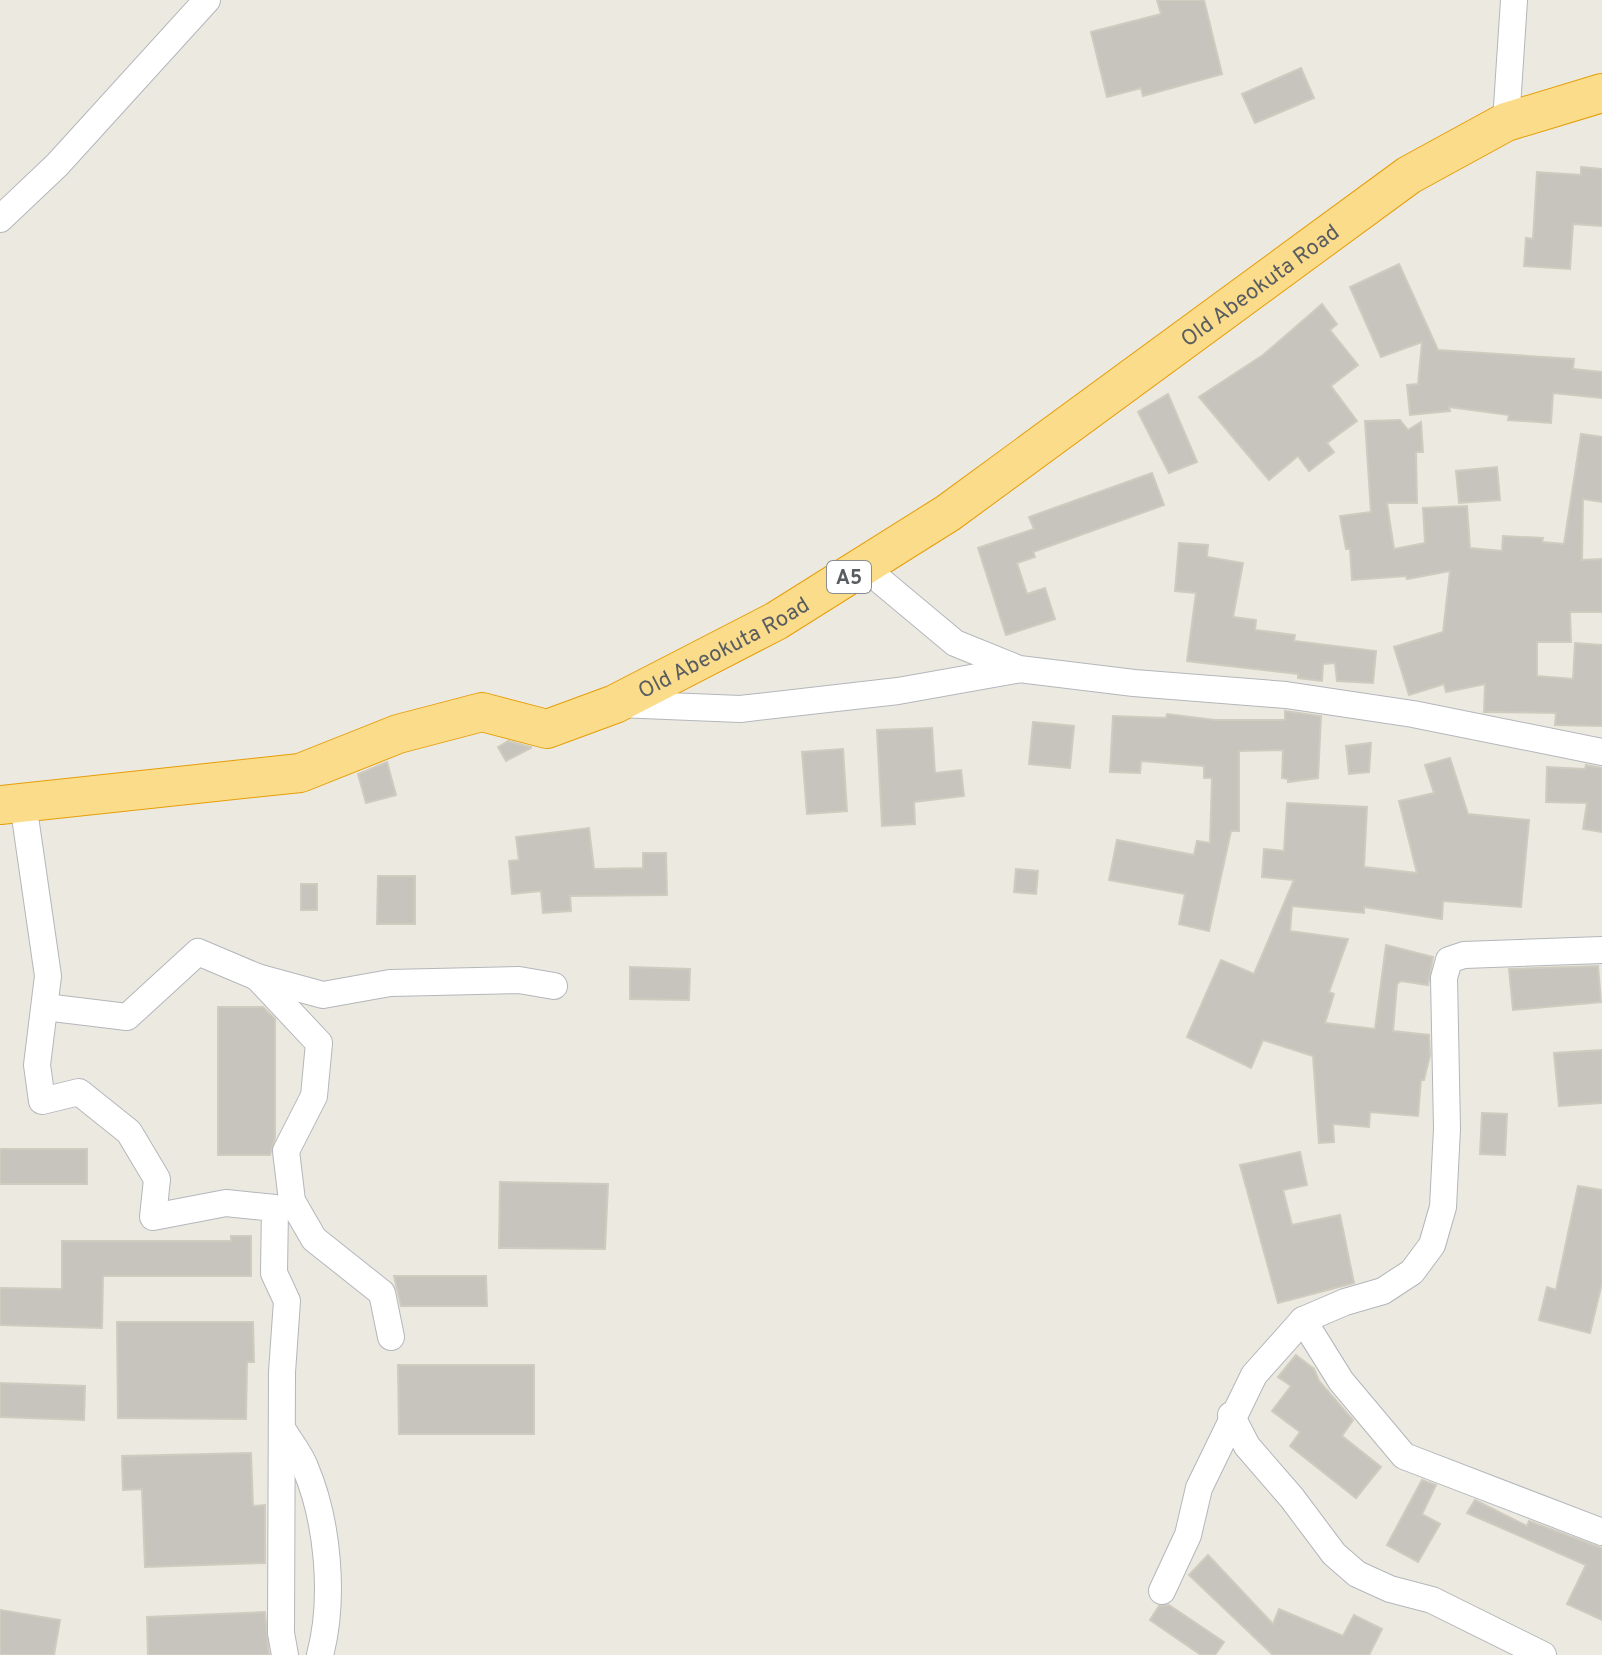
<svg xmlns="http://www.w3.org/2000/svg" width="1602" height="1655" font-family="Overpass,sans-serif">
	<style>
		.building { fill: #c7c4be; stroke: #d0cbbf; stroke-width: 2 }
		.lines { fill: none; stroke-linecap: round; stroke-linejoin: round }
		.minor-casing { stroke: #b3b7bb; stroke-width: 28 }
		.highway-casing { stroke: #e69e07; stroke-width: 40 }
		.minor { stroke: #fff; stroke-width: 26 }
		.highway { stroke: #fadc8a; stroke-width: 38 }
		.labels { text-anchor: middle; stroke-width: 6; stroke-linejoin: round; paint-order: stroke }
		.shield { fill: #fff; stroke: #8b8e90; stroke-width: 2 }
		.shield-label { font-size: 20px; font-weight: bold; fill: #595d61 }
		.street-label { font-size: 22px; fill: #595d61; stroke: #fff }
	</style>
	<rect width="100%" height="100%" fill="#ece9e1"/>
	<!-- building -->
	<g class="building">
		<polygon points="1157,0 1204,0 1222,74 1143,96 1141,88 1107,97 1091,32 1161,14"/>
		<polygon points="1301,68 1314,98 1255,123 1242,94"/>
		<polygon points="1581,167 1602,169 1602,226 1573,224 1570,269 1524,266 1526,238 1533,239 1537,172 1581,175"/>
		<polygon points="1399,264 1438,350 1574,359 1573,369 1602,372 1602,398 1553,393 1551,423 1508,420 1509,415 1449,407 1450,411 1410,415 1407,385 1418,384 1422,342 1381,357 1350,287"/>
		<polygon points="1322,304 1337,324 1330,330 1358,365 1331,386 1357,421 1327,443 1334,452 1309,471 1298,456 1269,480 1199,397 1263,355"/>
		<polygon points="1168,394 1197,462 1169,473 1138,412"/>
		<polygon points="1400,420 1408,430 1421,422 1423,452 1416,452 1417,503 1387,503 1394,549 1425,543 1423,508 1467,506 1470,548 1502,551 1503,536 1543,538 1542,542 1564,544 1581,434 1602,437 1602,502 1583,499 1582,560 1602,559 1602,612 1570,612 1571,642 1537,642 1537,676 1573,679 1575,643 1602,645 1602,726 1555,725 1556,713 1484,712 1485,684 1446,692 1444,684 1409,695 1394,647 1443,632 1450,571 1407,579 1406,576 1352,580 1350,549 1346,549 1340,516 1371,512 1365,421"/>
		<polygon points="1497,467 1500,500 1459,503 1456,471"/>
		<polygon points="1152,473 1164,505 1033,552 1035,557 1017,563 1027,594 1045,588 1055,619 1006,635 978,548 1034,529 1029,517"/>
		<polygon points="1179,543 1208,545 1207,557 1243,563 1233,617 1256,620 1255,630 1295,635 1294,641 1376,651 1373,683 1337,681 1335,663 1323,664 1322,681 1298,678 1298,674 1187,661 1196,593 1175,591"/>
		<polygon points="1285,711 1321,716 1318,778 1288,782 1288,779 1282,778 1283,750 1239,751 1239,831 1231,831 1209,931 1179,924 1185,894 1109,880 1117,840 1194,855 1197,841 1210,843 1212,778 1204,778 1204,766 1141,761 1140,773 1110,772 1113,716 1166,718 1167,714 1215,720 1285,720"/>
		<polygon points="1033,722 1074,726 1070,768 1029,764"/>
		<polygon points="932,728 935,773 961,770 964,796 914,802 915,824 882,826 877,730"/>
		<polygon points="508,741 531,747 531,748 506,761 498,747"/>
		<polygon points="1371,743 1369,772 1349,774 1346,746"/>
		<polygon points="843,749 847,811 807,814 802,752"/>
		<polygon points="1450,758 1468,814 1529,820 1521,907 1443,901 1442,919 1364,907 1364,913 1292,906 1290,931 1348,939 1329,992 1334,994 1325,1023 1375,1029 1386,945 1433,957 1428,985 1401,981 1397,984 1393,1031 1429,1035 1430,1055 1424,1080 1421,1080 1418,1116 1370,1112 1369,1127 1333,1124 1334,1142 1319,1143 1313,1056 1263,1040 1251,1068 1187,1037 1221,960 1254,974 1294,880 1262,877 1264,849 1284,851 1287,803 1367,807 1364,867 1417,873 1399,801 1434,793 1425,765"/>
		<polygon points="387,762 396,795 366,803 358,774"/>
		<polygon points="1586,765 1602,768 1602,832 1583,829 1587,803 1546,802 1547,767 1585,769"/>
		<polygon points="589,828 594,869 643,868 643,853 666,853 667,895 570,896 571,911 543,913 541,891 512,894 509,861 519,860 516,837"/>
		<polygon points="1016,869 1038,871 1036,894 1014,892"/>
		<polygon points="378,876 415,876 415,924 377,924"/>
		<rect x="301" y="884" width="16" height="26"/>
		<polygon points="1598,966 1601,1002 1513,1010 1509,969"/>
		<polygon points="630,967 690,969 689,1000 630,999"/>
		<polygon points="218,1007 263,1007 275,1019 275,1138 270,1155 218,1155"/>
		<polygon points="1602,1050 1602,1103 1559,1106 1554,1053"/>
		<polygon points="1482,1113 1507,1114 1505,1155 1480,1154"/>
		<rect x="0" y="1149" width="87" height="35"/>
		<polygon points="1300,1152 1307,1185 1283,1190 1292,1225 1340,1215 1354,1283 1278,1303 1240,1165"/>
		<polygon points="500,1182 608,1184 605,1249 499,1248"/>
		<polygon points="1578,1186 1602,1190 1602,1283 1590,1333 1539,1320 1547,1287 1556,1290"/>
		<polygon points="231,1236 251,1236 251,1276 103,1276 102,1328 0,1325 0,1288 62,1289 62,1241 231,1241"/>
		<polygon points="394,1276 486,1276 487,1306 401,1306"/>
		<polygon points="117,1322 253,1322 254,1362 247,1362 246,1419 118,1418"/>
		<polygon points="1296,1355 1314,1369 1319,1381 1353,1420 1342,1436 1381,1467 1356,1498 1290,1446 1300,1432 1272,1411 1291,1386 1278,1377"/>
		<polygon points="398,1365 534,1365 534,1434 399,1434"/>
		<polygon points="0,1383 85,1386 84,1420 0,1417"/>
		<polygon points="251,1453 253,1506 265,1505 265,1563 145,1567 142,1489 123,1490 122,1456"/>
		<polygon points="1422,1480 1436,1485 1422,1514 1440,1524 1418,1562 1387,1545"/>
		<polygon points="1475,1500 1527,1526 1529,1521 1602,1548 1602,1620 1567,1604 1586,1565 1467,1513"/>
		<polygon points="1208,1555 1273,1624 1279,1609 1343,1636 1354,1615 1382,1629 1369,1655 1273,1655 1189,1575"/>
		<polygon points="1169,1605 1224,1642 1215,1655 1201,1655 1150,1620 1159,1606"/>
		<polygon points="0,1610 60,1620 54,1655 0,1655"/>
		<polygon points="265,1612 269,1655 148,1655 147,1617"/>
	</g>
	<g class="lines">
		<defs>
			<g id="minor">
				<polyline points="1506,122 1514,0"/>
				<polyline points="0,219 57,165 207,0"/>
				<polyline points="864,567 955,643 1019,669 1134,683 1286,695 1413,714 1602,752"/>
				<polyline points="618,704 740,709 898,691 1016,670"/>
				<polyline points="23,803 48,976 37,1065 42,1101 79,1092 129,1132 157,1179 153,1217 226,1203 275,1208 274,1273 287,1301 282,1372 281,1633 285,1655"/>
				<polyline points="257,977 319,1043 314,1096 286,1151 292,1201 314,1239 382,1293 391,1337"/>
				<polyline points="45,1007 127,1017 198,952 257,977 323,995 390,983 519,980 554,986"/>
				<polyline points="1303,1320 1341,1381 1404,1456 1602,1532"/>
				<polyline points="1231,1415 1247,1446 1292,1498 1334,1554 1357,1574 1390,1589 1432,1600 1543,1655"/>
				<path d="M283,1430C290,1442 300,1454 305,1467C328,1521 335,1598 320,1655"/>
				<polyline points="1162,1591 1188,1535 1199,1488 1254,1375 1303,1320 1345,1302 1383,1291 1412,1272 1432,1245 1443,1207 1447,1129 1444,978 1449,960 1464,955 1602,950"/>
			</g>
			<g id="highway">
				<path id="s1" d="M0,805L300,773L398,734L482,712L547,729L615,704L776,621L948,513L1409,175L1506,122L1602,93"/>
			</g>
		</defs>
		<!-- minor casing -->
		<use href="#minor" class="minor-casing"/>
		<!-- highway casing -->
		<use href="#highway" class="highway-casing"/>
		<!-- minor -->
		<use href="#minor" class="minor"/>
		<!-- highway -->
		<use href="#highway" class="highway"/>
	</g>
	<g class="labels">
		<!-- shield labels -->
		<rect class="shield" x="827" y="561" width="44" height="32" rx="6"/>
		<g class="shield-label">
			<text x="849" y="584">A5</text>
		</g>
		<!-- street labels -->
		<g class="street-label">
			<text dy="8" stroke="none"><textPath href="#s1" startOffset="1404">Old Abeokuta Road</textPath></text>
			<text dy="8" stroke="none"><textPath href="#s1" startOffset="756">Old Abeokuta Road</textPath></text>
		</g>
	</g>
</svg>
